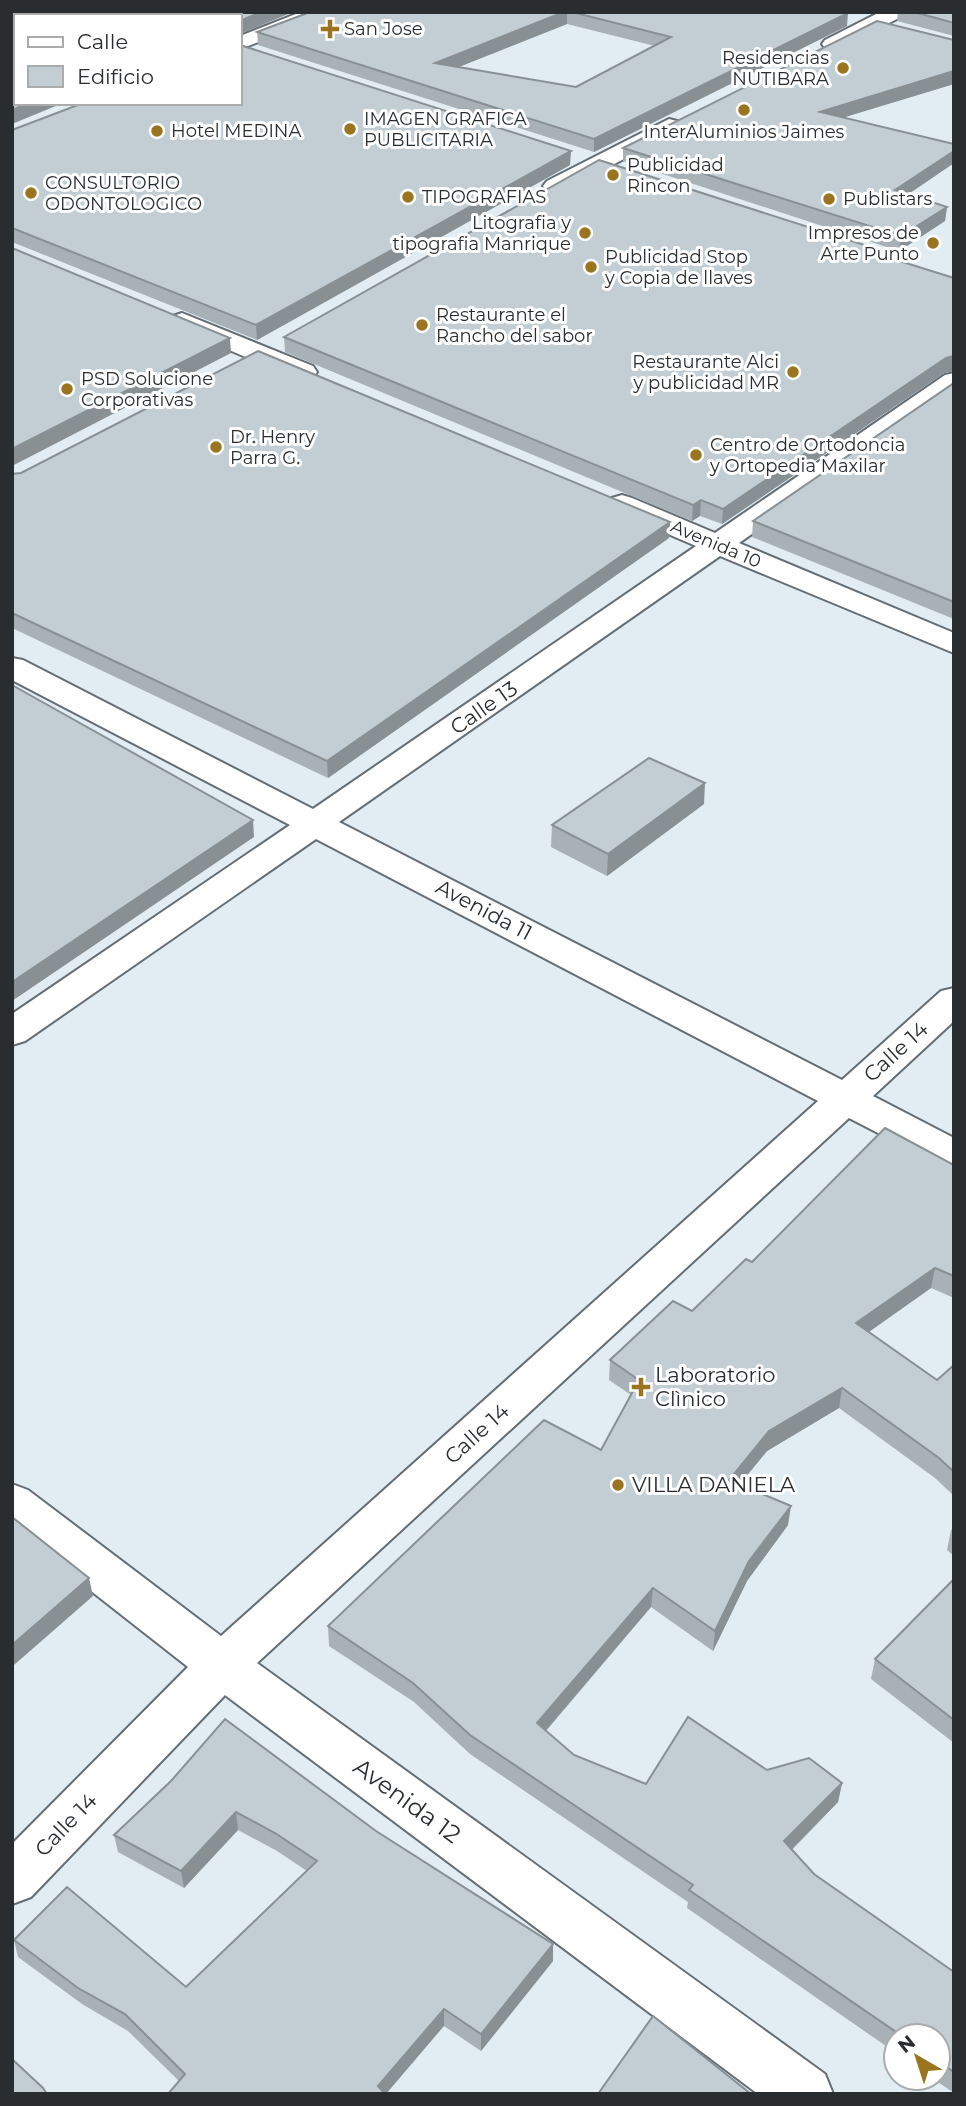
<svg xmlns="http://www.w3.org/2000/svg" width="966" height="2106" font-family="Montserrat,sans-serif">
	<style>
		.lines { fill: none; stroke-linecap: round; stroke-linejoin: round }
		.minor-casing { stroke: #636d73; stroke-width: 4 }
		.tertiary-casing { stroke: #636d73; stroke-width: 4 }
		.minor { fill: #fff; fill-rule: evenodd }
		.tertiary { fill: #fff; fill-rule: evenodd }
		.wall { fill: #a7b1b6; fill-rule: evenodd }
		.shaded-wall { fill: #889094 }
		.building { fill: #c2ced4; stroke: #889094; stroke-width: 2 }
		.poi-dot { fill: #9a741f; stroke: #fff; stroke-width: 2.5 }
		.labels { text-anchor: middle; stroke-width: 6; stroke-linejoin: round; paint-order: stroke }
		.far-poi-label { font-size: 18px; fill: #292d2f; stroke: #fff; text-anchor: start }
		.far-street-label { font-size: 18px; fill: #292d2f; stroke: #fff }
		.street-label { font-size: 21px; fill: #292d2f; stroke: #fff }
		.poi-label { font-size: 21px; fill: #292d2f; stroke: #fff; text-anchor: start }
		.near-street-label { font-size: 24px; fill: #292d2f; stroke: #fff }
	</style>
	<rect width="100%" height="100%" fill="#e1ecf3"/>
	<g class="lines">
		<defs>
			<g id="minor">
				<polygon points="880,12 906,12 903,16 839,48 825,48 822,44 825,40"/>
				<polygon points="669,119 677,121 680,126 677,131 563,191 547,191 543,186 547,181"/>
				<polygon points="182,313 313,366 317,372 313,378 304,380 295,378 173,326 169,321 173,316"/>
				<polygon points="954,373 954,393 739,543 954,633 954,653 720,556 339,822 842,1080 941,991 954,988 954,1021 873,1096 954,1138 954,1169 940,1165 849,1118 257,1663 825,2074 833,2094 758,2094 225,1695 31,1897 12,1904 12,1844 188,1667 12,1529 12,1484 28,1490 221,1636 818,1101 316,839 25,1041 12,1045 12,1014 290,825 12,680 12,658 23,660 313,809 696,546 612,510 608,504 612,498 622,495 632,498 715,533 945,375"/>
			</g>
			<polygon id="tertiary" points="301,12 330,12 327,16 240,49 240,36"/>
		</defs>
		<!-- minor casing -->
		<use href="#minor" class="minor-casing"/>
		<!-- tertiary casing -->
		<use href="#tertiary" class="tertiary-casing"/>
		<!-- minor -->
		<use href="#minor" class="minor"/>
		<!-- tertiary -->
		<use href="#tertiary" class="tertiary"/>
	</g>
	<!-- wall -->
	<g class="wall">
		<path d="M310,12H846L847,26L594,152L258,45L257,32ZM567,24L655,46L576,87L458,67Z"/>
		<polygon points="898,12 954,12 954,36 897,21"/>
		<polygon points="954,40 954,84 844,117 954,144 954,163 908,194 947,207 945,221 899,251 623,161 623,148"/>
		<polygon points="12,130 570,165 257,340 12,242"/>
		<polygon points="880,250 879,255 954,278 954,371 944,373 722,524 700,516 692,521 285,352 284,337"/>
		<polygon points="954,383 954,619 752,537 753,521"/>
		<polygon points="12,474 670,522 669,538 328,778 12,628"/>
		<polygon points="704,804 607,876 551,847 552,825"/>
		<polygon points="954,1165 954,1298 931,1288 869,1332 937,1380 954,1365 954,1496 935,1478 839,1408 767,1451 739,1484 788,1525 747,1581 713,1651 651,1607 546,1731 574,1755 646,1784 767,1770 842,1783 838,1802 792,1850 814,1874 954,1972 954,2093 932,2078 938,2078 938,2036 896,2036 896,2053 687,1908 688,1902 470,1754 414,1702 329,1646 328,1626 601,1450 631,1395 609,1380 610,1360 692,1311 752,1262"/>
		<polygon points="954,1528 954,1556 947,1550 951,1530"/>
		<polygon points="954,1579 954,1743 871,1679 875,1659"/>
		<polygon points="171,1781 553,1961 481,2051 444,2026 179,2081 128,2031 82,2004 18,1957 14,1940 186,1987 307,1871 277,1851 238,1830 184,1888 118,1852 114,1835"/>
	</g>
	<!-- shaded-wall -->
	<g class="shaded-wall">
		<polygon points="261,12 293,12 240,34 240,21"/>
		<polygon points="564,12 567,12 567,24 436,76 435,63"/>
		<polygon points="848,13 847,26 594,152 594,139"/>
		<polygon points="954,71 954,84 819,125 820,112"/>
		<polygon points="29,103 63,103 12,124 12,110"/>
		<polygon points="571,151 570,165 257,340 256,325"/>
		<polygon points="954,151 954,163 894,204 895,190"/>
		<polygon points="947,207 945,221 899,251 901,236"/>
		<polygon points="230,338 231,353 12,466 12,449"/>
		<polygon points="954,356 954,371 944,373 722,524 723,509 946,358"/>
		<polygon points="701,500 700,516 692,521 693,505"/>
		<polygon points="670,522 669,538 328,778 327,761"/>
		<polygon points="705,783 704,804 607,876 608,854"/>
		<polygon points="253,820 254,837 12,1001 12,982"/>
		<polygon points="935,1268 931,1288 853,1343 856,1323"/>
		<polygon points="842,1388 839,1408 767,1451 727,1500 729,1480 769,1431"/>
		<polygon points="791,1506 788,1525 747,1581 713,1651 715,1631 749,1561"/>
		<polygon points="89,1578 93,1596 14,1665 12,1658 12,1645"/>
		<polygon points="653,1588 651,1607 536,1742 537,1723"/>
		<polygon points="842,1783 838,1802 781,1860 784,1841"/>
		<polygon points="236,1812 238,1830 184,1888 181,1871"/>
		<polygon points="553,1944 553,1961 481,2051 481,2034"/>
		<polygon points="444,2009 444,2026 386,2094 378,2094 378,2086"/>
	</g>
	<!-- building -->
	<g class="building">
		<polygon points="12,12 261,12 240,21 240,16 16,16 16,103 29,103 12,110"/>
		<polygon points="310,12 564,12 435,63 576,87 671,37 572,12 848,13 594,139 257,32"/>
		<polygon points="914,12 954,12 954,23"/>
		<polygon points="877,21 954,40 954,71 820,112 954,144 954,151 895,190 947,207 901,236 623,148"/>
		<polygon points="240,45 571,151 256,325 12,228 12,130 83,103 240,103"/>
		<polygon points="599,160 880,250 874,253 954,278 954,356 946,358 723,509 701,500 693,505 284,337"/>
		<polygon points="12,248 230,338 12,449"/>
		<polygon points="258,351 670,522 327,761 12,613 12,474 21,473"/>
		<polygon points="954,383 954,602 753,521"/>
		<polygon points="12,685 253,820 12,982"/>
		<polygon points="649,758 705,783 608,854 552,825"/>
		<polygon points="885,1128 954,1165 954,1276 935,1268 856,1323 937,1380 954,1365 954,1472 939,1458 842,1388 769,1431 729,1480 791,1506 749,1561 715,1631 653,1588 537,1723 574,1755 646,1784 688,1717 767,1770 809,1758 842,1783 784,1841 814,1874 954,1972 954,2072 938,2061 938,2036 902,2036 689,1890 693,1885 470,1735 413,1683 328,1626 544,1420 601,1450 639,1380 610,1360 673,1301 692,1311 746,1259 752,1262"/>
		<polygon points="12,1517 89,1578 12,1645"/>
		<polygon points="954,1579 954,1720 875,1659"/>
		<polygon points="225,1719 376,1831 553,1944 481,2034 444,2009 378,2086 385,2094 168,2094 185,2074 125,2014 78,1988 14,1940 67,1887 186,1987 317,1861 275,1833 236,1812 181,1871 114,1835 171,1781"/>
		<polygon points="653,2016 751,2094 598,2094"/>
		<polygon points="12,2059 43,2088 47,2094 12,2094"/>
	</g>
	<!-- markers -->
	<g class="poi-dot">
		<path d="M326.5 18.5h7v7h7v7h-7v7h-7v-7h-7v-7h7z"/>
		<circle cx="843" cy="68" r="7"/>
		<circle cx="744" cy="110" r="7"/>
		<circle cx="350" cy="129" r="7"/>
		<circle cx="157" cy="131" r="7"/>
		<circle cx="613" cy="175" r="7"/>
		<circle cx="31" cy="193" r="7"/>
		<circle cx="408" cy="197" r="7"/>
		<circle cx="829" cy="199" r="7"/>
		<circle cx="585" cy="233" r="7"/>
		<circle cx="933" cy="243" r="7"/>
		<circle cx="591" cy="267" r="7"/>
		<circle cx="422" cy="325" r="7"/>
		<circle cx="793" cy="372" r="7"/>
		<circle cx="67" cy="389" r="7"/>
		<circle cx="216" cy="447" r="7"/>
		<circle cx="696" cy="455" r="7"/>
		<path d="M637.5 1376.5h7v7h7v7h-7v7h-7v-7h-7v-7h7z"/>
		<circle cx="618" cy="1485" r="7"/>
	</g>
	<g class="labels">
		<!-- far-poi labels -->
		<g class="far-poi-label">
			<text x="344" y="35">San Jose</text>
			<text x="829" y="64" text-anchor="end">Residencias<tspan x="829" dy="21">NUTIBARA</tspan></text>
			<text x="364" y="125">IMAGEN GRAFICA<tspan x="364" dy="21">PUBLICITARIA</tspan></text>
			<text x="171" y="137">Hotel MEDINA</text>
			<text x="744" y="138" text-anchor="middle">InterAluminios Jaimes</text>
			<text x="627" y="171">Publicidad<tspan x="627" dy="21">Rincon</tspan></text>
			<text x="45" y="189">CONSULTORIO<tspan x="45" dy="21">ODONTOLOGICO</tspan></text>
			<text x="422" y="203">TIPOGRAFIAS</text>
			<text x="843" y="205">Publistars</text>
			<text x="571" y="229" text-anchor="end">Litografia y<tspan x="571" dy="21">tipografia Manrique</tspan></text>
			<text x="919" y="239" text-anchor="end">Impresos de<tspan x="919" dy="21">Arte Punto</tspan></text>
			<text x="605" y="263">Publicidad Stop<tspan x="605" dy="21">y Copia de llaves</tspan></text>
			<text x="436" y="321">Restaurante el<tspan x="436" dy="21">Rancho del sabor</tspan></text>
			<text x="779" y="368" text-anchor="end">Restaurante Alci<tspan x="779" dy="21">y publicidad MR</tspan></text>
			<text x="81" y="385">PSD Solucione<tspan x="81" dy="21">Corporativas</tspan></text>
			<text x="230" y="443">Dr. Henry<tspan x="230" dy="21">Parra G.</tspan></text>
			<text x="710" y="451">Centro de Ortodoncia<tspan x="710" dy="21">y Ortopedia Maxilar</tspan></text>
		</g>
		<!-- far-street labels -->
		<g class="far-street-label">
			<text transform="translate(716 544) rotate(23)" y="6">Avenida 10</text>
		</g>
		<!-- street labels -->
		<g class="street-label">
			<text transform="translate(484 708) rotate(-35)" y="7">Calle 13</text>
			<text transform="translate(484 910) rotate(28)" y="7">Avenida 11</text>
			<text transform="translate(896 1052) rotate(-42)" y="7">Calle 14</text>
			<text transform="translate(477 1434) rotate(-42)" y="7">Calle 14</text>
			<text transform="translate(66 1825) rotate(-46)" y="7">Calle 14</text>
		</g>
		<!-- poi labels -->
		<g class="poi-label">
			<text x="655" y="1382">Laboratorio<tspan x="655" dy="24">Clìnico</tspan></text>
			<text x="632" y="1492">VILLA DANIELA</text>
		</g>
		<!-- near-street labels -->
		<g class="near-street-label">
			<text transform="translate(407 1801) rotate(36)" y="8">Avenida 12</text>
		</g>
	</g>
	<!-- border -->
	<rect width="966" height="2106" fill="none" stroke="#292d2f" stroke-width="28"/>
	<!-- legend -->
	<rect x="14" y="14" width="228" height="91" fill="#ffffff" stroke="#a9abac" stroke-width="2"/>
	<rect x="28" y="37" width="35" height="10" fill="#ffffff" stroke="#a9abac" stroke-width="2"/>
	<text x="77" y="49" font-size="21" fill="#292d2f">Calle</text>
	<rect x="28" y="66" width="35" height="21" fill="#c2ced4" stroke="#a9abac" stroke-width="2"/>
	<text x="77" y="84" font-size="21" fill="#292d2f">Edificio</text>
	<!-- north arrow -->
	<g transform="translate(917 2057) rotate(321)"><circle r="33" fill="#ffffff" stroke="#a9abac" stroke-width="2"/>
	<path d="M0-5L12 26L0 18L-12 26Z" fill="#9a741f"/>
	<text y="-10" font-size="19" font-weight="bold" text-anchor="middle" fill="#292d2f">N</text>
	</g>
</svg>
